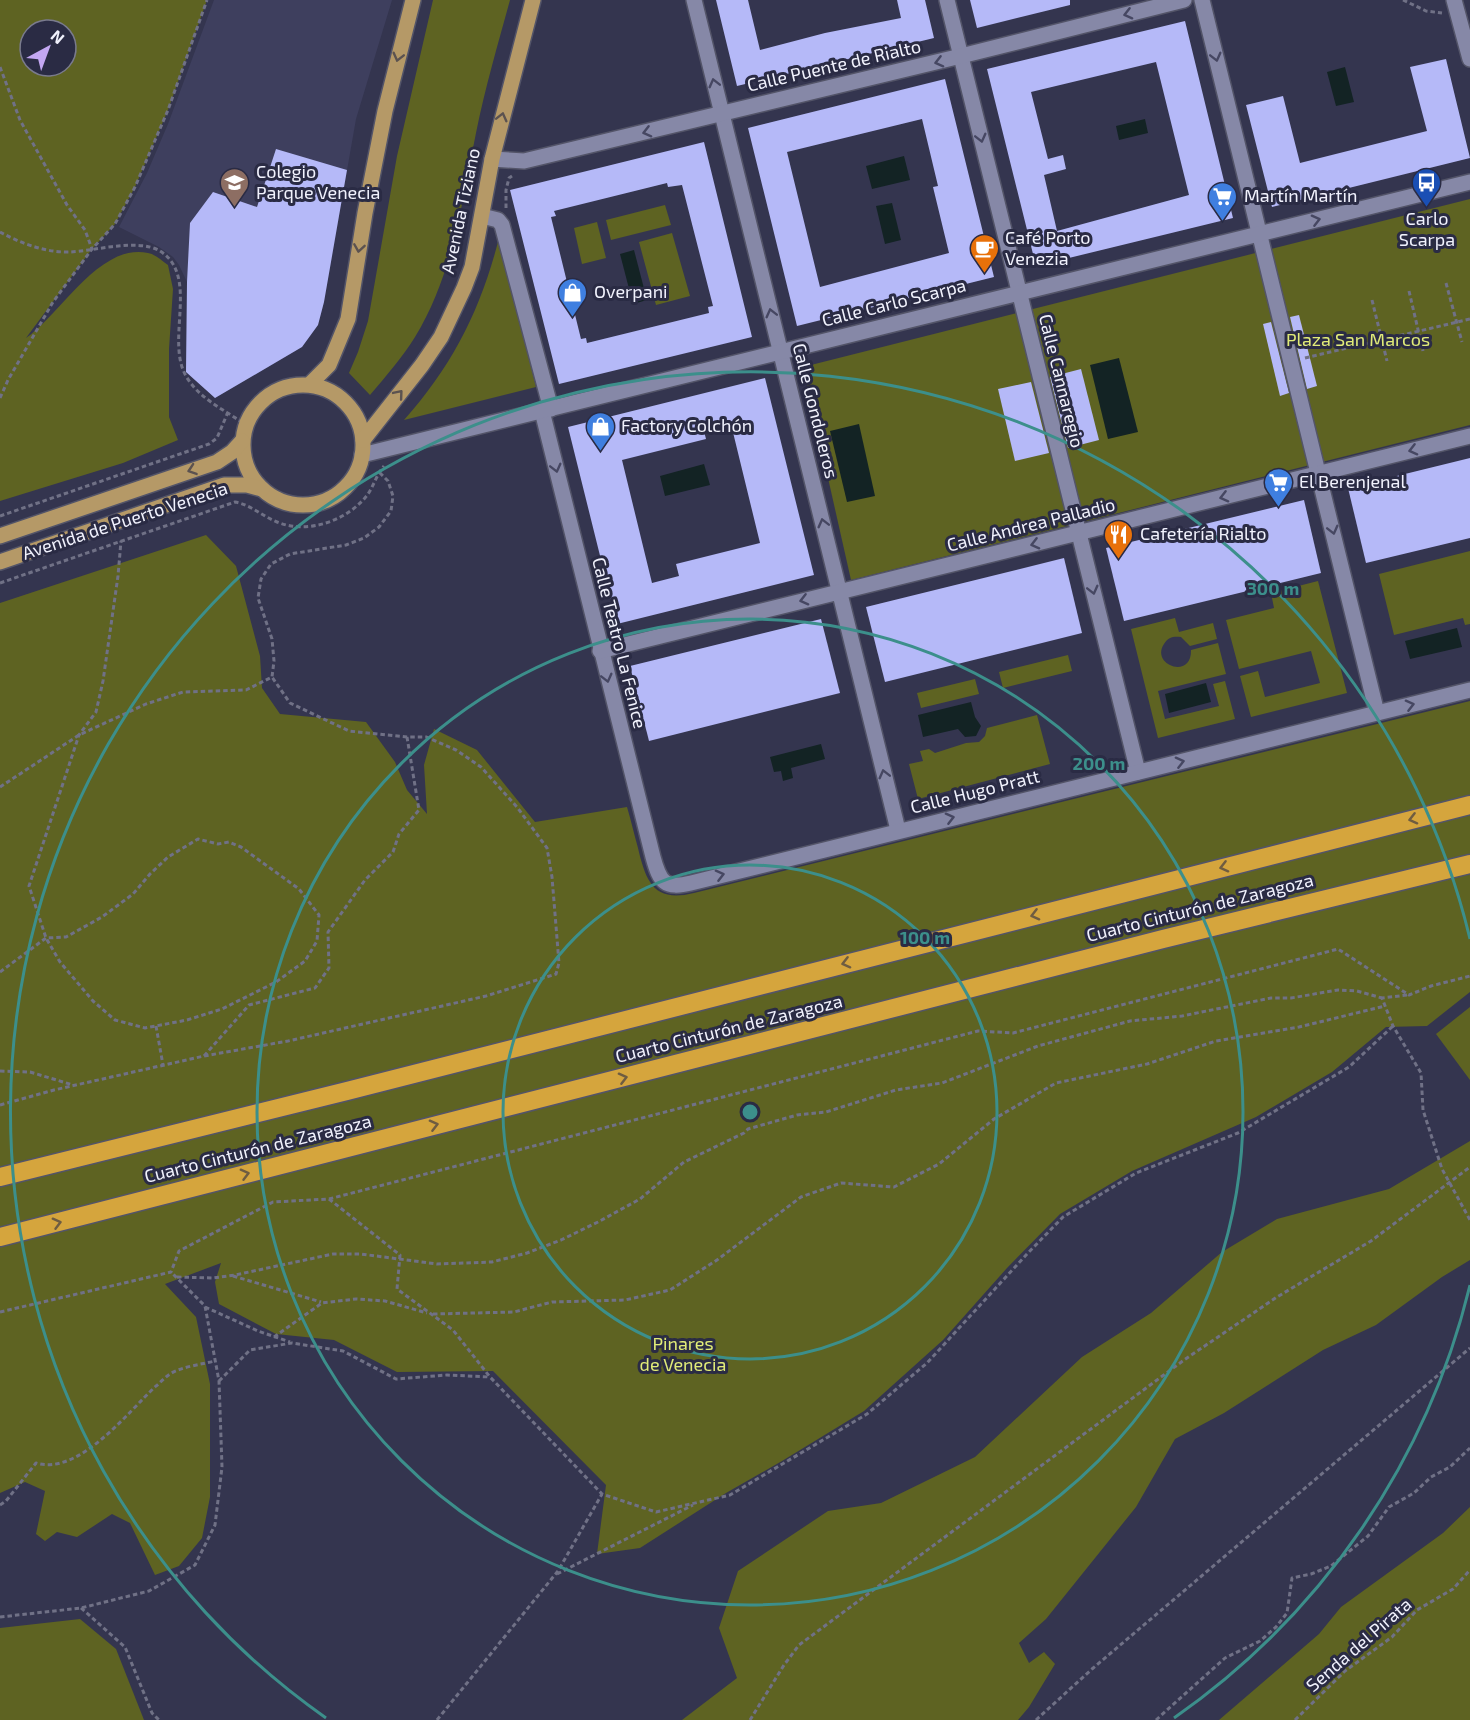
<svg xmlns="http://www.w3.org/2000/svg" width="1470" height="1720" font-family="'Exo 2',sans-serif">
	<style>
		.built { fill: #3e3f5e }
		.green { fill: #5e6322; fill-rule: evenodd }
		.water { fill: #132324 }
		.building { fill: #b5b9f8; fill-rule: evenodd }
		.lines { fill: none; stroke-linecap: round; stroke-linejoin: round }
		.minor-casing { stroke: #535468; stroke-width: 18 }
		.major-casing { stroke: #535468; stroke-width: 18 }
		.highway-casing { stroke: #535468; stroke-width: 21 }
		.path { stroke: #707186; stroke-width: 3; stroke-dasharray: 4.5 3; stroke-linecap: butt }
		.minor { stroke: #8688a7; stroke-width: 15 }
		.major { stroke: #b59967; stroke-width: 15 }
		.highway { stroke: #d5a53d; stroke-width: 18 }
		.oneway { stroke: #464762 }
		.oneway2 { stroke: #5b5250 }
		.oneway3 { stroke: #6e5c41 }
		.ring { fill: none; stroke: #3c8f8b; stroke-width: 3 }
		.labels { text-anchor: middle; stroke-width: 6; stroke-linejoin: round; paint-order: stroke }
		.street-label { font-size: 18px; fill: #f1f2fd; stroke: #2a2b44 }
		.poi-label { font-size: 18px; fill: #f1f2fd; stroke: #2a2b44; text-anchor: start }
		.park-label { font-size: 18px; fill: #e1ec78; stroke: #2a2b44 }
		.centre { fill: #3c8f8b; stroke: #2a2b44; stroke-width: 3 }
		.ring-label { font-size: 18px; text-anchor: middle; font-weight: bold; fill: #3c8f8b; stroke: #2a2b44; stroke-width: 6; stroke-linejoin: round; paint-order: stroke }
	</style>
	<rect width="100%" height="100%" fill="#34354f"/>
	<!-- built -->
	<polygon class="built" points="214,0 392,0 356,119 324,302 318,325 302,347 215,398 186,372 187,282 179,265 173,257 159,247 119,227 147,173 168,124"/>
	<!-- green -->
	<g class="green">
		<path d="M0,0H207L168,110L135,187L115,224L92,249L26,338C59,316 100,242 148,253C155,254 162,261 168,265L173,289L169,349V417L178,440L123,463L0,501ZM30,30H66V66H30Z"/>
		<path d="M433,0H510C498,44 485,88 476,133C462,202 453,275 415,337C402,358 386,376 370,395L349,373L358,352L368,321L397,156Z"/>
		<polygon points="1470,199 1470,425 851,580 803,367"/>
		<polygon points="665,205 671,225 611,240 606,220"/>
		<polygon points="597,222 606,258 582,264 574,228"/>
		<polygon points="672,233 690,296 656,305 639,242"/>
		<path d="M499,238L536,387L404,420C453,365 481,309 499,238Z"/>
		<path d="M206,535L236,566L260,656L262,688L280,714L366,722L395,762L407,790L427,814L424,765L434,729L477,750L535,822L627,807C631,820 634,834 638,848C646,882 654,903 694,893L1470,701V992L1427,1026L1386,1027L1332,1072L1256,1117L1132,1171L1060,1214L1007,1268L943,1340L864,1411L782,1461L726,1493L640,1548L597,1554L606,1485L493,1371L397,1372L334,1340L276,1334L219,1304L215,1282L221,1263L165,1284L196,1317L210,1384V1497L202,1538L179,1566L155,1575L130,1523L112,1514L77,1537L57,1532L45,1541L36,1534L45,1491L25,1482L0,1493V603Z"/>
		<polygon points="1470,551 1470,624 1465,625 1463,618 1394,635 1379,574"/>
		<polygon points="1318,581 1347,693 1251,717 1240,676 1258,671 1265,697 1320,683 1311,651 1239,669 1226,620 1274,608 1271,593"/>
		<path d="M1175,618L1179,632L1213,623L1217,639L1190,646L1181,637C1174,636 1168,637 1164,644C1150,665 1192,680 1191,650L1218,643L1226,674L1158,691L1165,719L1219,706L1213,684L1225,681L1235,719L1158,738L1131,629Z"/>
		<polygon points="1068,655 1072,671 1003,688 999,672"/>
		<polygon points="975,679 979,694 921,708 917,693"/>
		<polygon points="1037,715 1050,764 918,799 909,764 923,761 920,751 929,749 935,753 966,743 979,742 985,736 987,728"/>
		<polygon points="1470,1007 1470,1080 1436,1034"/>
		<polygon points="1470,1141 1470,1260 1442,1277 1376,1325 1323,1350 1224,1413 1175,1439 1136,1507 1046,1619 1019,1643 1029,1663 1044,1652 1055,1664 1029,1707 1018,1720 682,1720 737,1678 719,1628 738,1571 828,1511 881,1503 975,1457 1082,1357 1151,1313 1222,1252 1277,1219 1389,1189"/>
		<polygon points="1470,1507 1470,1720 1219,1720 1319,1634 1341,1607 1443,1533"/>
		<polygon points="80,1619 116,1649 144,1720 0,1720 0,1628"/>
	</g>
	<!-- water -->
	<g class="water">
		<polygon points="1345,67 1354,102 1336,106 1327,72"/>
		<polygon points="1145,119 1148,133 1119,140 1116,126"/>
		<polygon points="904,156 910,180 872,189 866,166"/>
		<polygon points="892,203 901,240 885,244 876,206"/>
		<polygon points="634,250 647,300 633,304 620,254"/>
		<polygon points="1119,358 1138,432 1108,439 1090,365"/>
		<polygon points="859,424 875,496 847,502 830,431"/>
		<polygon points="704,464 710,485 665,496 660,476"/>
		<polygon points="1457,628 1462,647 1410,659 1405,641"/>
		<polygon points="1206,683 1211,702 1169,713 1165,694"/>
		<polygon points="971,702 975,717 981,726 976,736 965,737 958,729 923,737 918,715"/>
		<polygon points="821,744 825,759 791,768 793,778 783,781 781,771 774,772 770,757"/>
	</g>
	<!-- building -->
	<g class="building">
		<polygon points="716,0 748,0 760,50 825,33 901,18 897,0 925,0 934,38 737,86"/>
		<polygon points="970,0 1070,0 1070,5 977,28"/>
		<path d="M1185,21L1233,218L1036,266L987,69ZM1156,62L1189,195L1057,231L1044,175L1066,169L1063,155L1048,159L1031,92Z"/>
		<polygon points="1446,59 1470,158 1272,207 1246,105 1283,96 1300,163 1427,131 1410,67"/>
		<path d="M945,79L994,277L797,326L748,128ZM922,119L938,186L933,187L949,253L820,287L787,152Z"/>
		<path d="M704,142L752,337L559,384L510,190ZM667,183L668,187L682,185L713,306L708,307L709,313L587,343L586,338L581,339L551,217L556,216L554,211Z"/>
		<polygon points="276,149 347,170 324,302 318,325 302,347 215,398 186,372 187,282 190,223 213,192 257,207"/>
		<polygon points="1299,315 1317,386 1307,389 1290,317"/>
		<polygon points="1271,322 1289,393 1280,396 1263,324"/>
		<polygon points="1081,369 1099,440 1068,448 1050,377"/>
		<path d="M765,378L814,575L617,624L568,427ZM730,420L760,543L676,564L679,576L652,583L622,460L706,439L703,427Z"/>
		<polygon points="1031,382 1049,453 1015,461 998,389"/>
		<polygon points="1470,458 1470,538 1366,563 1348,488"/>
		<polygon points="1304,500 1321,573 1124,621 1106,548"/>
		<polygon points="1064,558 1082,633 885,682 866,607"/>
		<polygon points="821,619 840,693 649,741 630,666"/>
	</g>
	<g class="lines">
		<defs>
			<g id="minor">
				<polyline points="694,0 898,830"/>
				<polyline points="947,0 1138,772"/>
				<polyline points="1202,0 1377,713"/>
				<polyline points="1454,0 1470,59"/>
				<polyline points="492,159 524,161 961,56 1184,0"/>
				<polyline points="482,216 498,220 502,225 551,409"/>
				<path d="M542,411L653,857C660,883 665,889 691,883L1470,690"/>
				<polyline points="362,455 1470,182"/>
				<polyline points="600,651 1470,436"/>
			</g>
			<g id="major">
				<polyline points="310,384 329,365 348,319 365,213 385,111 413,0"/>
				<circle cx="303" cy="445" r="60"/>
				<polyline points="363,440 422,365 441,337 464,288 472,267 492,159 533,0"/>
				<polyline points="0,536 217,462 232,452 242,441"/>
				<polyline points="0,562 224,485 247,485 262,489"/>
			</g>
			<g id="highway">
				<polyline points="0,1177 347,1091 1470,805"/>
				<polyline points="0,1237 1163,939 1470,864"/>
			</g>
		</defs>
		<!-- minor casing -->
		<use href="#minor" class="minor-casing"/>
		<!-- major casing -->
		<use href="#major" class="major-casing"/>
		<!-- highway casing -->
		<use href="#highway" class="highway-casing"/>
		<!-- path -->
		<g class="path">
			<polyline points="1403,0 1426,11 1442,13"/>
			<polyline points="0,67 20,120 67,205 85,230 92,249"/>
			<polyline points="506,208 506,190 509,178 512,176"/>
			<path d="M0,232C20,243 46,253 70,252C94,251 138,238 160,251C200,276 165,340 186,376C199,399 225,410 246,425"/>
			<polyline points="1446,283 1462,342"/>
			<polyline points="1409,291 1423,351"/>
			<polyline points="1372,300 1387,361"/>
			<polyline points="1305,358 1470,319"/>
			<polyline points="0,398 8,380 53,302 92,249 115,224 135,187 168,110 207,0"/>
			<polyline points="0,516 209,444 217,438 228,412"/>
			<path d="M0,583L235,502C251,505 262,516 277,522C308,535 349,520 368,494C374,485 377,474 384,466"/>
			<polyline points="0,787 79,735 146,704 183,692 246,690 272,677 274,661 272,639 258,598 261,579 271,564 290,554 346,545 364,538 379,527 391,511 393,496 388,481 379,472"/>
			<polyline points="0,972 46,938 66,937 102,917 133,894 150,874 168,857 198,839 218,844 229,842 241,847 299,889 319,915 317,941 305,961 276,982 222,1009 187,1020 145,1028 115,1020 93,1001 60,962 46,938 29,886 79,735 96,712 103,681 118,576 121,541"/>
			<polyline points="1407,995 1382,998 1393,1026 1421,1073 1423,1110 1442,1169 1470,1220"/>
			<polyline points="156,1026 163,1065"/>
			<polyline points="204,1056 249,1005 315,988 329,968 328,932 365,880 393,852 399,834 419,810 407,737"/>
			<polyline points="0,1071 30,1072 73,1085"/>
			<polyline points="0,1105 54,1090 204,1056 288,1041 486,996 556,974 559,963 552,877 547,848 517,807 481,767 456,750 426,737 407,737 349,731 290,703 272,677"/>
			<polyline points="329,1199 400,1255 397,1289 453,1330 490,1377 602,1494 656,1512 730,1495 867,1414 927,1363 1027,1254 1063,1217 1136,1173 1238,1133 1349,1067 1393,1026"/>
			<polyline points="233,1276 321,1302"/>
			<polyline points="177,1277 213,1278 235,1275 333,1254 361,1254 437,1264 492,1262 527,1253 561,1240 598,1222 640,1199 684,1162 744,1133 748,1129 797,1115 826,1112 896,1090 942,1083 1038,1046 1130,1021 1182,1016 1271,998 1291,998 1338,990 1357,991 1382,998"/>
			<polyline points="205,1307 258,1331 290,1342"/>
			<polyline points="0,1312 171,1272 179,1251 273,1202 329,1199 978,1031 1013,1033 1338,949 1409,995 1431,986 1470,976"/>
			<polyline points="433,1314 514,1312 552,1302 625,1300 670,1290 717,1260 801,1197 841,1183 894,1187 939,1164 994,1119 1056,1083 1147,1064 1216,1041 1299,1027 1385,1006"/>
			<polyline points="274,1337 322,1303 356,1299 385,1301 427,1313"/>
			<polyline points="219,1381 250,1350 292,1343 343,1351 396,1379 447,1375 490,1377"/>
			<path d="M0,1505L6,1501L36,1463C79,1476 128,1412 156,1386C161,1382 165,1377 170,1374C180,1367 203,1364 215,1361"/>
			<polyline points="557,1574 693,1505"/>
			<polyline points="81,1608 125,1647 152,1713 159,1720"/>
			<polyline points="0,1617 81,1608 149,1591 195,1565 215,1525 222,1467 219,1381 205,1306 171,1272"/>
			<polyline points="437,1720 558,1571 602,1494"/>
			<polyline points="750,1720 784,1665 799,1645 1184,1360 1277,1297 1371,1241 1470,1167"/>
			<polyline points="1036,1720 1092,1669 1470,1348"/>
			<polyline points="1156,1720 1225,1658 1260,1641 1276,1627 1287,1613 1292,1578 1311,1574 1331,1566 1368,1536 1389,1507 1414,1493 1431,1477 1450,1467 1470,1448"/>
			<polyline points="1295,1720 1345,1671 1392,1637 1417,1610 1453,1589 1470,1570"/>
		</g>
		<!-- minor -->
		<use href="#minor" class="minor"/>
		<!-- major -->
		<use href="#major" class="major"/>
		<!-- highway -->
		<use href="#highway" class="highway"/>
	</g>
	<!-- one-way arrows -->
	<defs><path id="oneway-chevron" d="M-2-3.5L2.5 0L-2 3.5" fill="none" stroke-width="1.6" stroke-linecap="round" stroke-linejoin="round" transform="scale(1.5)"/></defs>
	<g class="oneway">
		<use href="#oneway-chevron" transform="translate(1128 14) rotate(166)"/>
		<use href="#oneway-chevron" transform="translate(1216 57) rotate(76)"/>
		<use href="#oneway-chevron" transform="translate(939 62) rotate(166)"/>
		<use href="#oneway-chevron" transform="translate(714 83) rotate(-104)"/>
		<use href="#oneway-chevron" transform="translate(647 132) rotate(166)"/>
		<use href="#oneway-chevron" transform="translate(981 138) rotate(76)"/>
		<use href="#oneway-chevron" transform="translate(1316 220) rotate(-14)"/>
		<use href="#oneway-chevron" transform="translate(771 313) rotate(-104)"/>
		<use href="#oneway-chevron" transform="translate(1413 450) rotate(166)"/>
		<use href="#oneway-chevron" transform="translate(556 468) rotate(76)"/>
		<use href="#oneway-chevron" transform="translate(1224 497) rotate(166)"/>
		<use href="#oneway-chevron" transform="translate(823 523) rotate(-104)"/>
		<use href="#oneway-chevron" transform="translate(1333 530) rotate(76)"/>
		<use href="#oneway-chevron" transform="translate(1035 544) rotate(166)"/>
		<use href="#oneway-chevron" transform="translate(1093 590) rotate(76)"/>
		<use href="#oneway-chevron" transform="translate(804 600) rotate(166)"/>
		<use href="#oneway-chevron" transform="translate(607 678) rotate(76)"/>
		<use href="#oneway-chevron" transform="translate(1410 705) rotate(-14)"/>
		<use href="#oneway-chevron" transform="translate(1180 762) rotate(-14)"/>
		<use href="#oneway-chevron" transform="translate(884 774) rotate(-104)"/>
		<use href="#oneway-chevron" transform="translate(950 818) rotate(-14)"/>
		<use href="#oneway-chevron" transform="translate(720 875) rotate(-14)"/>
	</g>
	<g class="oneway2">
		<use href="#oneway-chevron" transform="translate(398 57) rotate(104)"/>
		<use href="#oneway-chevron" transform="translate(502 117) rotate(-76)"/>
		<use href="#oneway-chevron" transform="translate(359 248) rotate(99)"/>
		<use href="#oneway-chevron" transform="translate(399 394) rotate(-50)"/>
		<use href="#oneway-chevron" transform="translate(192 470) rotate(161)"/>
	</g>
	<g class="oneway3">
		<use href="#oneway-chevron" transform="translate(1413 819) rotate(166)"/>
		<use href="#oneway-chevron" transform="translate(1224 867) rotate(166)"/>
		<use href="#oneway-chevron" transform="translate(1035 915) rotate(166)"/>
		<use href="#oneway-chevron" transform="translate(846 963) rotate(166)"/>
		<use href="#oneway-chevron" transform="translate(623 1078) rotate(-14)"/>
		<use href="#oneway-chevron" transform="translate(434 1125) rotate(-14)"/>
		<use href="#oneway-chevron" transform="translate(245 1174) rotate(-15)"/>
		<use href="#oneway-chevron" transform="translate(57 1223) rotate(-15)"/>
	</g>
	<!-- distance rings -->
	<g class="ring">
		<circle cx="750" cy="1112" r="247"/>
		<circle cx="750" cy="1112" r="493"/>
		<path d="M1470 1285A740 740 0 0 1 1174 1718M326 1718A740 740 0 1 1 1470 939"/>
	</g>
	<!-- icons -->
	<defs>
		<symbol id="school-pin" viewBox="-11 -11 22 30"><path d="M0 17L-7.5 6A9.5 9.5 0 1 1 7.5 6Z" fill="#8d6e63" stroke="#2a2b44"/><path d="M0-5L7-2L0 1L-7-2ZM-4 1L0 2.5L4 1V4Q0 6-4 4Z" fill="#fff"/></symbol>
		<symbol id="bus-pin" viewBox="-11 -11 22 30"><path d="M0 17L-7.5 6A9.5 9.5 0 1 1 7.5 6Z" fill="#1a4fb4" stroke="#2a2b44"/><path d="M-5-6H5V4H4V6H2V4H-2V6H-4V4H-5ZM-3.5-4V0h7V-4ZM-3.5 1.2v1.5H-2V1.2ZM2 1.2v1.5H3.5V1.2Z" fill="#fff"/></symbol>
		<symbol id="supermarket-pin" viewBox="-11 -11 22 30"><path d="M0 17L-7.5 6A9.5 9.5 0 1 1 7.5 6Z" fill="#3f7fe0" stroke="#2a2b44"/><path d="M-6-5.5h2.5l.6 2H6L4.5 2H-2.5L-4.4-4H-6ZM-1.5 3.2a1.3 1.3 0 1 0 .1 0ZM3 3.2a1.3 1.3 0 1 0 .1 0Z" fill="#fff"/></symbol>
		<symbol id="cafe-pin" viewBox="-11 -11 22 30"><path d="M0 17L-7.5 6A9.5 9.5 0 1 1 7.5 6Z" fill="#e8710a" stroke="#2a2b44"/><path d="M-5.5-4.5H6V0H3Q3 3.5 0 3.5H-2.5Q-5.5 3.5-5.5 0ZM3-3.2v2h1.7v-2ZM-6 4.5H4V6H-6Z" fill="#fff"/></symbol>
		<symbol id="shop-pin" viewBox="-11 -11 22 30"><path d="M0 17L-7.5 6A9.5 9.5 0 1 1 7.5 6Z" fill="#3f7fe0" stroke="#2a2b44"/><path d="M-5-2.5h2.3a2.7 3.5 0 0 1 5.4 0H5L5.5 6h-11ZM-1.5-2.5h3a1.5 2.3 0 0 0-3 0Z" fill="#fff"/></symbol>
		<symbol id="restaurant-pin" viewBox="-11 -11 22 30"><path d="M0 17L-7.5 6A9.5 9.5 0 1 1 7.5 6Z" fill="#e8710a" stroke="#2a2b44"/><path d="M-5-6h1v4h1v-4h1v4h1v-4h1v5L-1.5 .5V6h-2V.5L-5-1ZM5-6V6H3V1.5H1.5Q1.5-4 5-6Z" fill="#fff"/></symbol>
	</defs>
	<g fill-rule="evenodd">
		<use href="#school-pin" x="218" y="166" width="33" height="45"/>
		<use href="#bus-pin" x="1410" y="166" width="33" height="45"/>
		<use href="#supermarket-pin" x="1206" y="180" width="33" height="45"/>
		<use href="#cafe-pin" x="968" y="232" width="33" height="45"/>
		<use href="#shop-pin" x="556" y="276" width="33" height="45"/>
		<use href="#shop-pin" x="584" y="410" width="33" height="45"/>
		<use href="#supermarket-pin" x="1262" y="466" width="33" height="45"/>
		<use href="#restaurant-pin" x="1102" y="518" width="33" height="45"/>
	</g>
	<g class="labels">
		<!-- street labels -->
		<g class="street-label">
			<text transform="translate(834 66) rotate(-13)" y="6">Calle Puente de Rialto</text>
			<text transform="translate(461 211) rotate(-78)" y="6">Avenida Tiziano</text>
			<text transform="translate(894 303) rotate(-14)" y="6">Calle Carlo Scarpa</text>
			<text transform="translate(1061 381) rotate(76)" y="6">Calle Cannaregio</text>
			<text transform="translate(815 411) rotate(76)" y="6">Calle Gondoleros</text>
			<text transform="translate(125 521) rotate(-18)" y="6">Avenida de Puerto Venecia</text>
			<text transform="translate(1031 525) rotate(-14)" y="6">Calle Andrea Palladio</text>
			<text transform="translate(619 643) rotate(76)" y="6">Calle Teatro La Fenice</text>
			<text transform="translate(975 792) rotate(-14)" y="6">Calle Hugo Pratt</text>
			<text transform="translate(1200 908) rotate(-14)" y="6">Cuarto Cinturón de Zaragoza</text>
			<text transform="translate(729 1029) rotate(-14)" y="6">Cuarto Cinturón de Zaragoza</text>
			<text transform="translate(258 1149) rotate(-14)" y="6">Cuarto Cinturón de Zaragoza</text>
			<text transform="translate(1359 1645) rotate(-41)" y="6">Senda del Pirata</text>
		</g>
		<!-- poi labels -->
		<g class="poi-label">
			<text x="256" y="178">Colegio<tspan x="256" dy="21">Parque Venecia</tspan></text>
			<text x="1244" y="202">Martín Martín</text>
			<text x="1427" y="225" text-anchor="middle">Carlo<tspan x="1427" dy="21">Scarpa</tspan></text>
			<text x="1005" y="244">Café Porto<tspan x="1005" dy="21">Venezia</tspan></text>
			<text x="594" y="298">Overpani</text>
			<text x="621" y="432">Factory Colchón</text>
			<text x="1299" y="488">El Berenjenal</text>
			<text x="1140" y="540">Cafetería Rialto</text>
		</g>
		<!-- park labels -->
		<g class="park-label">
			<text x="1358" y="346">Plaza San Marcos</text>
			<text x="683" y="1350">Pinares<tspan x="683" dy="21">de Venecia</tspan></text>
		</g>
	</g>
	<circle cx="750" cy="1112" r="9" class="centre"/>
	<g class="ring-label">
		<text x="1273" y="595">300 m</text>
		<text x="1099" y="770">200 m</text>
		<text x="925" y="944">100 m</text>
	</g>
	<!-- north arrow -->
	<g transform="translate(48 48) rotate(41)"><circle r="28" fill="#2a2b44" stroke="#7a7b8e" stroke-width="1.5"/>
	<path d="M0-4.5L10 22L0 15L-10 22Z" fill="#c3a7f2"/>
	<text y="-9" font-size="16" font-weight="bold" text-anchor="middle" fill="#f1f2fd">N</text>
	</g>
</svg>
